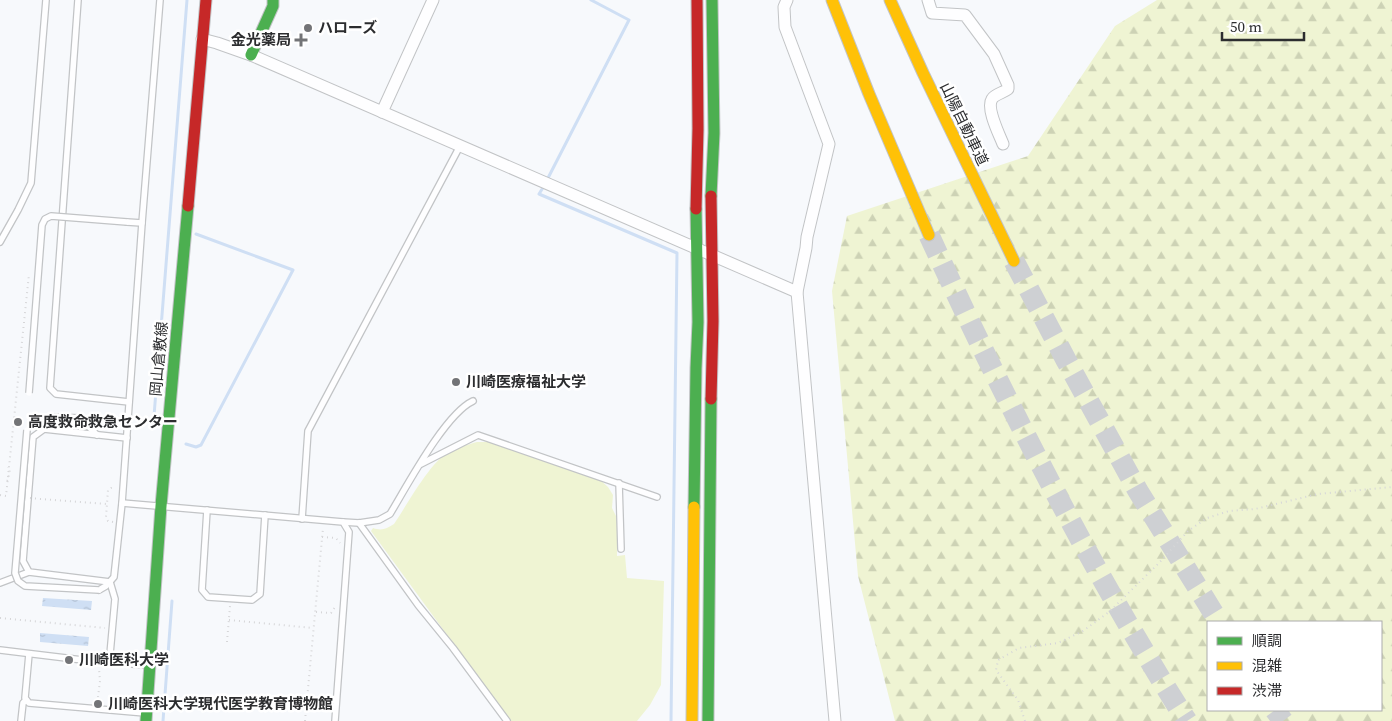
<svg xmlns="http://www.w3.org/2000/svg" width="1392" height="721" font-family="'Source Serif 4','Noto Sans JP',serif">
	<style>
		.forest { fill: url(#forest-firs); fill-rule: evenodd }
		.garden { fill: #eff4d3 }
		.water { fill: url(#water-ripples) }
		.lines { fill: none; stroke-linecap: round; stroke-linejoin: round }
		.stream { stroke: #cfdff4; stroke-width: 3 }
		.highway-tunnel { stroke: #ced0d3; stroke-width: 21; stroke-dasharray: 21 11; stroke-linecap: butt }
		.lane-casing { stroke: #c2c4c6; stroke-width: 8 }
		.street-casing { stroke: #c2c4c6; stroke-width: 13 }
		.fast-casing { stroke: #c2c4c6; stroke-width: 13 }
		.slow-casing { stroke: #c2c4c6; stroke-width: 13 }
		.jam-casing { stroke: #c2c4c6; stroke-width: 13 }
		.path { stroke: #d6d6d8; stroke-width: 2; stroke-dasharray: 1 4; stroke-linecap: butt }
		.lane { stroke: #fefeff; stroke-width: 5.5 }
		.street { stroke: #fefeff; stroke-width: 11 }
		.fast { stroke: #4caf50; stroke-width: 11 }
		.slow { stroke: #ffc107; stroke-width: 11 }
		.jam { stroke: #c62828; stroke-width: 11 }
		.lane-bridge-casing { stroke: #c2c4c6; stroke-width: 8; stroke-linecap: butt }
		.path-bridge { stroke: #d6d6d8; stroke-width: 2; stroke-dasharray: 1 4; stroke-linecap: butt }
		.lane-bridge { stroke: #fefeff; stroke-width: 5.5 }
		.poi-dot { fill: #737477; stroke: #fff; stroke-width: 2 }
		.labels { text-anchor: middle; stroke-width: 5; stroke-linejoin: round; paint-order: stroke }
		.poi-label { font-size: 15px; font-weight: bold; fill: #2c2d2f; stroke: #fff; text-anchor: start }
		.street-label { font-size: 15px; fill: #2c2d2f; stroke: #fff }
	</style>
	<defs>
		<pattern id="forest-firs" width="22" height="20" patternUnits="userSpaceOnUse" patternTransform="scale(1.25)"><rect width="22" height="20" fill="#eff4d3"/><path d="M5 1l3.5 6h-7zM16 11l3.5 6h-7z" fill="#cdd2b5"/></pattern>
		<pattern id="water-ripples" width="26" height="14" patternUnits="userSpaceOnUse" patternTransform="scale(1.25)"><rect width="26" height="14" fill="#cfdff4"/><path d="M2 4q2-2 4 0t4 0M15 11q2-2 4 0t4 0" fill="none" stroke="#b2c0d2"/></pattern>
	</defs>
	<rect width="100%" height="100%" fill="#f7f9fc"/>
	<!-- forest -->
	<path class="forest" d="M1157,0H1392V721H895L858,576L832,291L847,216L1028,156L1115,26ZM1208,622H1381V710H1208Z"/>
	<!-- garden -->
	<path class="garden" d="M477,442H491L598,478L608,487L613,495L612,508L618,520L617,556L625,555L627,578L664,581L661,685L650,705L637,721H510L371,531L373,528C382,531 386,529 394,524C407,505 429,464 448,452C457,447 467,445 477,442Z"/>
	<!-- water -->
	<g class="water">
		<polygon points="43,598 92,601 91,610 42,606"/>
		<polygon points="40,633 89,637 88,646 40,642"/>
	</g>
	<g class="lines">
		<!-- stream -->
		<g class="stream">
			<polyline points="547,180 629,20 591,0"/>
			<polyline points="544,186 539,194 677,253 671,721"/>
			<polyline points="154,416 187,0"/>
			<polyline points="186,444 196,447 201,445 293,270 196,234"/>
			<polyline points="163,721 172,601"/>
		</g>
		<!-- highway-tunnel -->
		<g class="highway-tunnel">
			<path d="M929,235C990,368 1055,498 1128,624C1147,656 1166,689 1187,721"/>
			<polyline points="1014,261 1066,360 1138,491 1219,622"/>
			<polyline points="1275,710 1283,721"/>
		</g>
		<defs>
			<g id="lane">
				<polyline points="78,0 50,388 56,394 129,402"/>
				<polyline points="127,222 142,223"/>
				<polyline points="0,242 18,210 31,183 46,0"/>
				<polyline points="44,429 46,421 50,417 80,418 97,435"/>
				<polyline points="421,464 478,435 657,497"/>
				<polyline points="619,483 621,549"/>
				<polyline points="122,503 343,522 349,532 335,721"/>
				<polyline points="207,510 202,590 208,597 252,600 260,594 265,515"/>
				<polyline points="302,519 308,431 460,146"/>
				<path d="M343,522L359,523L379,520L390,514C407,486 445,414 473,401"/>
				<polyline points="359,523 418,605 453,648 507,721"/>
				<polyline points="0,583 29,572"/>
				<polyline points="99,590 106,586 114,577 122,503 142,223 160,0"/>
				<polyline points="0,650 99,662 110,654 115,599 110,582 29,572 23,561 33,437 44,429 127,438"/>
				<polyline points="29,654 25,698 29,703 145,713"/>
				<polyline points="99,662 148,665"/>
				<polyline points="21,721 23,703 26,700"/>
			</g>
			<g id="street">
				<polyline points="787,0 784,7 785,27 829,144 807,237 806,248 797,292 835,721"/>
				<path d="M928,0L932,13L965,15L994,54L1008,85V89C1003,93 995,94 992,99C986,108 999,134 1003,144"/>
				<polyline points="202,39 217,43 251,55 797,292"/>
				<polyline points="382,112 433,0"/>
			</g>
			<g id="fast">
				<polyline points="251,55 273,6 273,0"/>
				<polyline points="711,196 714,133 712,0"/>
				<polyline points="694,507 696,368 698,322 696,209"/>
				<polyline points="146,721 161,506 188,206"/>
				<polyline points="708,721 711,399"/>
			</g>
			<g id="slow">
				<polyline points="832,0 869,94 929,235"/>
				<polyline points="890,0 923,73 1014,261"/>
				<polyline points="692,721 694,507"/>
			</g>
			<g id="jam">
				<polyline points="188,206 206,0"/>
				<polyline points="696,209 698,129 697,0"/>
				<polyline points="711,399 713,321 711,196"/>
			</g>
		</defs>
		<!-- lane casing -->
		<use href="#lane" class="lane-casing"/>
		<!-- street casing -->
		<use href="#street" class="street-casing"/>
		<!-- fast casing -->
		<use href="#fast" class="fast-casing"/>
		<!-- slow casing -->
		<use href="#slow" class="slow-casing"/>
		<!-- jam casing -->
		<use href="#jam" class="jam-casing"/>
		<!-- path -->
		<g class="path">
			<polyline points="7,481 8,480 10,469 8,467"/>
			<polyline points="0,495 6,496 29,274"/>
			<polyline points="40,499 107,504"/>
			<polyline points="113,522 108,521 106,517 108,490 111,488 114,488"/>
			<polyline points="322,537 336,538 340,543"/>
			<polyline points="316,612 331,613 335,607"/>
			<polyline points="0,618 105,628"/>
			<polyline points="229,620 313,628"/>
			<polyline points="227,642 230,606"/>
			<polyline points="98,697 100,681 99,669"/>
			<polyline points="305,721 323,528"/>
			<polyline points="1025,721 1018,700 996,670 998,660 1019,648 1058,643 1083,631 1109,612 1158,564 1188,531 1207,518 1229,511 1255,509 1318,494 1392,487"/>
		</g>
		<!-- lane -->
		<use href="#lane" class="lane"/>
		<!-- street -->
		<use href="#street" class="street"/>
		<!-- fast -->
		<use href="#fast" class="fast"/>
		<!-- slow -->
		<use href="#slow" class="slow"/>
		<!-- jam -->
		<use href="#jam" class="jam"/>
		<defs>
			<g id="lane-bridge">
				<polyline points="29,393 42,225 45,219 51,216 127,222"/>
				<polyline points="27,430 15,573 18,581 25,586 99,590"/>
			</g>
		</defs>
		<!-- lane-bridge casing -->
		<use href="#lane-bridge" class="lane-bridge-casing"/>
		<!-- path-bridge -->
		<polyline class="path-bridge" points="30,498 40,499"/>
		<!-- lane-bridge -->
		<use href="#lane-bridge" class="lane-bridge"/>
	</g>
	<!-- markers -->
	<g class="poi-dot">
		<circle cx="308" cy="28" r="5"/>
		<path d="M298.5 32.5h5v5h5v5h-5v5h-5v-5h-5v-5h5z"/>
		<circle cx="456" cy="382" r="5"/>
		<circle cx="18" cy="422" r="5"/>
		<circle cx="69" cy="660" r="5"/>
		<circle cx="98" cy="704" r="5"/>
	</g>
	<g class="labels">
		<!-- poi labels -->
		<g class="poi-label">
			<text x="318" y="33">ハローズ</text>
			<text x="291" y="45" text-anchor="end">金光薬局</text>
			<text x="466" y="387">川崎医療福祉大学</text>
			<text x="28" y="427">高度救命救急センター</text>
			<text x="79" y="665">川崎医科大学</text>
			<text x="108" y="709">川崎医科大学現代医学教育博物館</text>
		</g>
		<!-- street labels -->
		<g class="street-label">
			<text transform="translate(964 124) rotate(64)" y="5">山陽自動車道</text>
			<text transform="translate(159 359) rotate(-85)" y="5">岡山倉敷線</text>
		</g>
	</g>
	<!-- legend -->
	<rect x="1207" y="621" width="175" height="90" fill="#ffffff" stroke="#ababac"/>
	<rect x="1217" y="637" width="25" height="8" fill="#4caf50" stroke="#ababac"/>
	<text x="1252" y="646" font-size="15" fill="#2c2d2f">順調</text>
	<rect x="1217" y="662" width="25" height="8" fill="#ffc107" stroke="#ababac"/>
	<text x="1252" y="671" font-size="15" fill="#2c2d2f">混雑</text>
	<rect x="1217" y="687" width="25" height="8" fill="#c62828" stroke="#ababac"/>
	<text x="1252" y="696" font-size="15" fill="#2c2d2f">渋滞</text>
	<!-- scale -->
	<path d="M1222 32v8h82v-8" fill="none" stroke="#2c2d2f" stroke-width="2.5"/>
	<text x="1230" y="32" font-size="15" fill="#2c2d2f" stroke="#ffffff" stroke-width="4" paint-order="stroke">50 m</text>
</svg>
